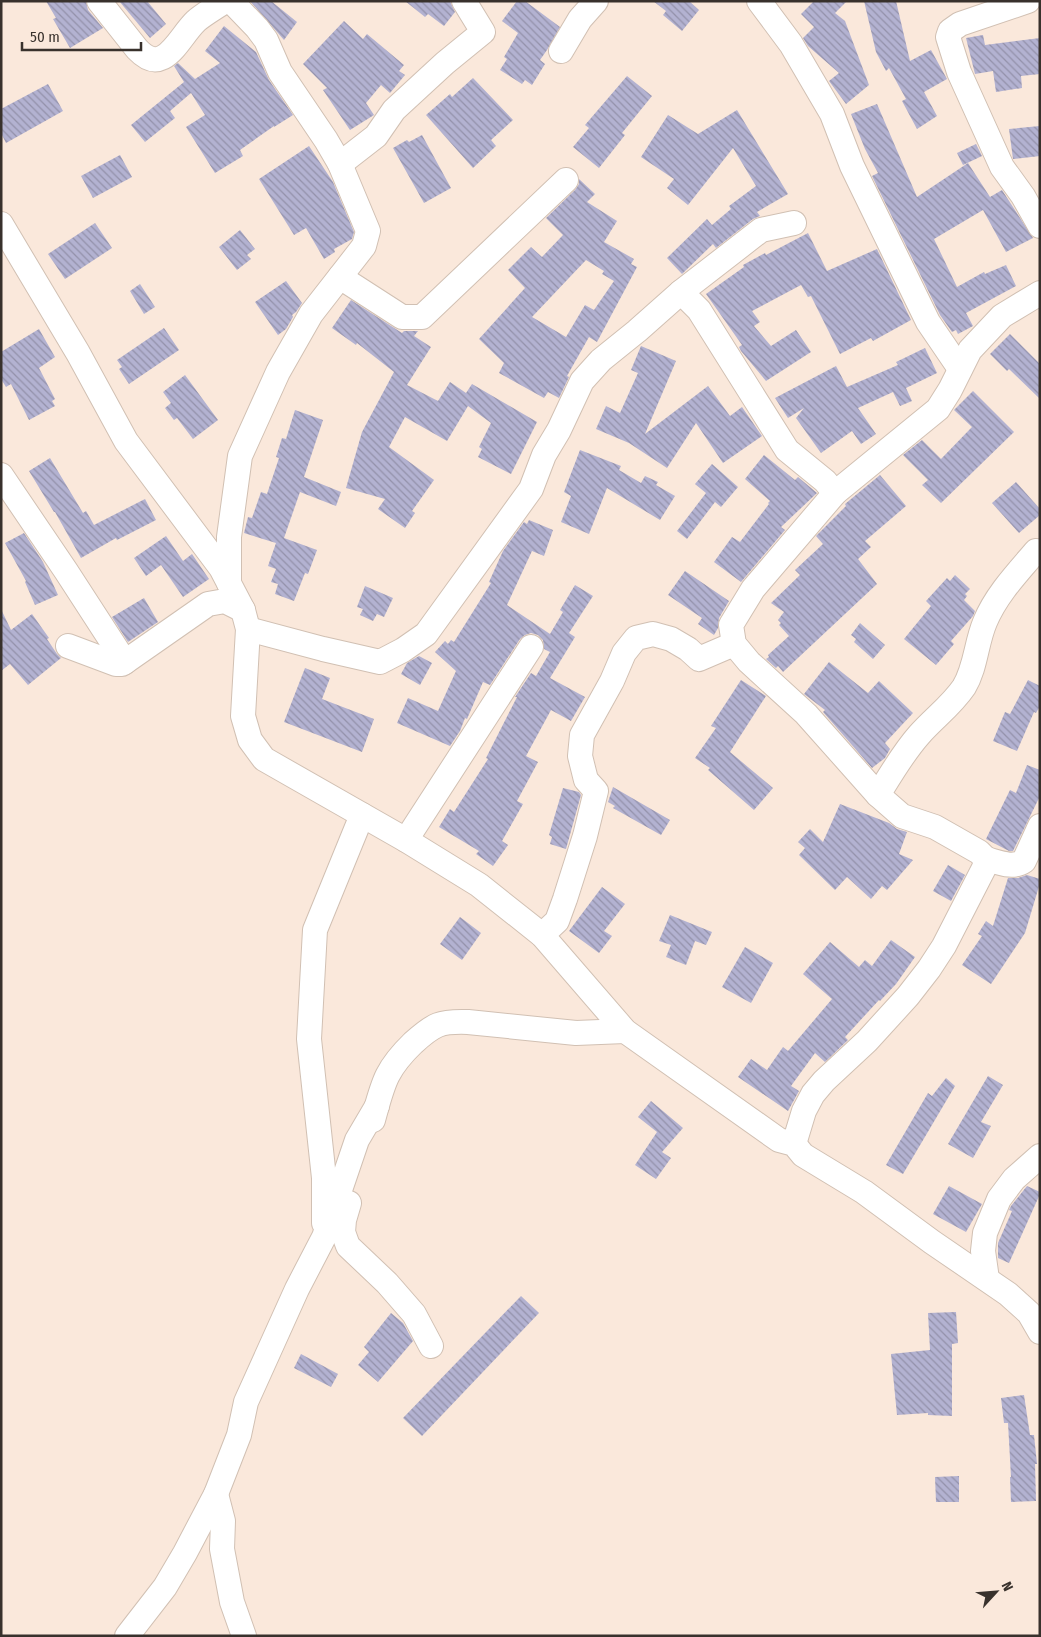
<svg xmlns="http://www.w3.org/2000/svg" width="1041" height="1637" font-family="'Fira Sans Condensed',sans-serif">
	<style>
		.building { fill: url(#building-back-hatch); fill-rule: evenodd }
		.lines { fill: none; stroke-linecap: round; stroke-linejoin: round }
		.minor-casing { stroke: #d1c0b3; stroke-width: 26 }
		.minor { stroke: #fff; stroke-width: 24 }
	</style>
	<defs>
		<pattern id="building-back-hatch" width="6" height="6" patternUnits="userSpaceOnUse" patternTransform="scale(1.25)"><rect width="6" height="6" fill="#b3b2d1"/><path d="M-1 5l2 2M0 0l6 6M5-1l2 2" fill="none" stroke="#9391aa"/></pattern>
	</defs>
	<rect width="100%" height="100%" fill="#fae8db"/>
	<!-- building -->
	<g class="building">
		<polygon points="46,1 86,1 88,10 103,28 70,48 53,19 56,18"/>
		<polygon points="119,1 147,1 166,24 150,38"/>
		<polygon points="250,1 271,1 297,22 284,40"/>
		<polygon points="405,1 450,1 455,12 444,26 428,14 425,17"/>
		<polygon points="517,1 525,1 560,27 547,50 540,60 545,64 532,85 525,80 522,84 500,70 507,59 504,57 518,33 502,21"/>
		<polygon points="653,1 689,1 699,10 682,31 663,15 666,11"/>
		<polygon points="814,1 847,1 835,13 845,21 869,85 846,104 829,81 839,73 808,46 803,38 814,27 801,14"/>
		<polygon points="864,1 896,1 910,61 931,50 947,79 924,92 937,116 917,129 902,101 906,99 889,68 886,71 876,52"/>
		<polygon points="344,21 363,39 367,34 404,65 399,71 405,75 390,93 381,85 366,103 374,115 350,130 323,90 327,88 303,64"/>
		<polygon points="224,26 256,52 269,80 293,115 274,127 274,126 240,150 243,156 215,173 186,127 205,115 191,93 170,111 175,118 145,142 131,125 184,82 174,66 178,63 195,79 220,63 205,51"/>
		<polygon points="983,35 985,45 1040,38 1040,74 1021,76 1022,88 996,92 993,71 975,74 966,38"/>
		<polygon points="627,76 652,96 622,133 625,135 599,168 573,147 589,128 585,125"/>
		<polygon points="473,78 513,120 491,140 496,146 473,168 426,115 450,94 452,97"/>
		<polygon points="48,84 63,111 6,143 1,133 1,109"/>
		<polygon points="877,104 917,197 968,163 990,197 1002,190 1033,238 1006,252 983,210 934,239 957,287 984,272 985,274 1006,265 1016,286 966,313 973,326 958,334 956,330 952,332 940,315 872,176 878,173 865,149 851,114"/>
		<polygon points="737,110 788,194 757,212 760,216 753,219 716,248 713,244 682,274 667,258 707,219 712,225 731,209 729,206 756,186 733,148 688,205 667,188 674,179 641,157 668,115 698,134"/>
		<polygon points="1040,126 1040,156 1013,159 1009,129"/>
		<polygon points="422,135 451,188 424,203 393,148 407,140 409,142"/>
		<polygon points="976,144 982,156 963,165 957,153"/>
		<polygon points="309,146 333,182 354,232 352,239 334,249 335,252 324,259 306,228 294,235 259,179"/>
		<polygon points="120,155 132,177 93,198 81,176"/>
		<path d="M579,179L595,194L587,202L617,221L604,242L634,259L631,264L637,267L597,342L589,337L567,376L569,377L559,398L548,392L544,398L499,373L504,363L479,339L525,288L508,270L531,247L542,257L563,235L546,218L575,190L579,184ZM586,260L604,271L602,274L614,281L594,310L585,305L566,337L532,317Z"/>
		<polygon points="95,223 112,248 65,279 48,254"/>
		<polygon points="240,230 255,249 247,255 251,259 237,270 219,247"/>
		<polygon points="808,233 827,271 877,249 911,320 873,341 871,338 840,354 811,296 808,297 801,285 752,311 760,322 754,326 771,346 796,330 811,352 766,381 741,351 739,347 742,345 706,294 744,267 743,265 765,253 766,255"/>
		<polygon points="286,281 302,303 296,312 292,315 293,317 286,329 278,335 255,302"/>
		<polygon points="140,284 155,307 144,314 130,291"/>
		<polygon points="351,300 402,333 404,331 418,331 414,336 431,347 407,385 438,401 450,382 466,393 472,384 537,422 511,474 478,457 482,449 479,447 491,423 468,406 447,441 405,417 389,447 434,480 412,511 415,513 405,528 378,509 385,499 346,488 362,432 394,372 357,343 356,345 332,328"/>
		<polygon points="164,328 179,350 129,384 119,369 122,367 117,360"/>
		<polygon points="39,329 55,357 39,368 55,399 52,401 55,406 29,420 11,384 6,387 1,379 1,352"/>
		<polygon points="1010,334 1040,364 1040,399 1009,369 1007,371 990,354"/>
		<polygon points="641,346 676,361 645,434 708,386 730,416 742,407 762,436 723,463 696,423 667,468 629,443 596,429 606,406 620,413 638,373 631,370"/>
		<polygon points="925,348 937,373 906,388 912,401 900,406 893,392 858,408 876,434 861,444 852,431 821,453 796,418 804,408 788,418 775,398 836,366 847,387 898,365 896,362"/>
		<polygon points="185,375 218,420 193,439 177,418 174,420 165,408 171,403 163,392"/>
		<polygon points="973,391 1014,432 941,503 922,485 928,480 903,455 922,440 941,459 972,427 954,410"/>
		<polygon points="295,410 323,420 304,477 341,492 336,506 300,492 284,538 317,550 308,574 305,573 294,601 275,594 278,584 271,582 276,569 268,566 276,543 244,533 248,517 252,518 261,492 267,494 279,458 276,457 282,438 286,439"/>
		<polygon points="580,450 621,466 619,470 641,483 645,476 658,482 656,485 675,496 660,520 607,488 589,534 561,522 571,496 564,492"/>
		<polygon points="764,455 795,480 798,477 817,493 781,527 785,530 741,582 714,562 732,537 740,542 769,504 768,503 770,501 745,479"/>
		<polygon points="50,458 83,513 86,511 94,525 145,499 156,520 117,540 116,538 81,558 55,512 54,512 29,471"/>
		<polygon points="712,464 738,487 721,507 715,502 687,539 677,531 706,493 695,484"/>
		<polygon points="880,475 906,506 865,541 871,547 858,559 877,584 783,672 778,666 776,668 766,659 769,657 768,655 789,636 779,625 781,623 778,620 784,612 771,603 800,575 795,570 823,544 816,536 846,506 845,504"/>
		<polygon points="1016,482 1040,509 1040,515 1019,533 992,503"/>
		<polygon points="529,520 553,530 544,556 532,551 507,605 550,634 563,612 560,610 575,585 593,596 569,633 575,637 550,678 585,697 571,721 551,710 526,756 538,762 517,801 523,804 502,841 508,845 493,866 476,854 479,851 439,827 450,809 454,812 488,759 486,758 517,697 515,697 531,673 536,676 550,652 544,649 543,640 538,635 531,633 525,635 520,639 490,685 483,682 467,719 465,718 460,731 450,746 397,723 408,698 438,711 456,671 435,652 445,641 448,644 451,640 454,642 491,583 489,582 503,551 524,522 527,524"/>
		<polygon points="24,533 43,562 58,595 35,605 25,582 26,581 5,543"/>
		<polygon points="166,536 183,561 192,554 209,579 183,597 161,565 146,576 134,558"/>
		<polygon points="685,571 729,601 719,618 718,628 714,635 698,624 702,618 668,595"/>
		<polygon points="955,575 970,589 965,594 967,596 964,600 975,611 973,616 951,641 954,644 936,665 904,639 931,606 926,601 947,578 950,581"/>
		<polygon points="365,586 393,598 384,617 377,614 373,621 360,615 363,609 357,607"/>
		<polygon points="144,598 158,622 128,642 112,617"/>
		<polygon points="1,609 11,630 32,614 49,638 47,639 57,654 61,658 28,685 10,664 1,671"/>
		<polygon points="860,623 885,645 873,659 854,642 856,639 851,635"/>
		<polygon points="419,656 432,663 420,685 401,674 407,663"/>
		<polygon points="829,662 868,693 879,681 913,713 885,743 890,749 885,758 872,768 823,712 825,710 804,694"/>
		<polygon points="305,668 330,678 322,699 374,719 362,752 284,722"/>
		<polygon points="741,680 766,696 730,752 773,788 754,810 708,770 710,768 695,758 716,728 711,726"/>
		<polygon points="1028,680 1040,686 1040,706 1036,713 1034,712 1017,751 993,741 1005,712 1010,714"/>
		<polygon points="1027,765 1040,770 1040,796 1013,851 1009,851 986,839 1010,790 1016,793"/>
		<polygon points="613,787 670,820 661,835 613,808 615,806 608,802"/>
		<polygon points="563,788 579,792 581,795 566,849 550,844 552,837 549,835"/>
		<polygon points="840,804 889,823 897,829 907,832 899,854 913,860 887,890 882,886 871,899 847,877 835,890 799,855 805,848 798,842 810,829 823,842"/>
		<polygon points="948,865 965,875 951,901 933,891"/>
		<polygon points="1027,875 1040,879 1040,883 1025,933 991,984 962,965 982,936 978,934 986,921 993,926 1008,878 1018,878"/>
		<polygon points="602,887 625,904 604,931 612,936 599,953 569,931"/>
		<polygon points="670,915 712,932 706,945 695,941 686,965 666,957 671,945 659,941"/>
		<polygon points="460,917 481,933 462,960 440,944"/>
		<polygon points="891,940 915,957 896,984 880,1001 879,1000 845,1037 848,1040 825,1062 815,1053 791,1086 799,1091 788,1111 738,1077 751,1059 767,1070 783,1047 788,1051 832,999 803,974 830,942 859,967 865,960 872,966"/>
		<polygon points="745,947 773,963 751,1003 722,987"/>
		<polygon points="988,1076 1003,1085 981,1122 991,1126 973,1158 948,1144"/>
		<polygon points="946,1078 955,1086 903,1174 886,1165 928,1093 932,1096"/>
		<polygon points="651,1101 683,1128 662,1152 671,1158 656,1179 635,1165 657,1132 638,1117"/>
		<polygon points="949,1186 982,1204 966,1232 933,1214"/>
		<polygon points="1027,1186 1040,1192 1040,1194 1009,1263 998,1258 998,1243 1012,1211 1009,1210 1011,1206"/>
		<polygon points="521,1296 539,1313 422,1436 403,1418"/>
		<polygon points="956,1312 958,1343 952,1344 952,1416 928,1415 928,1413 897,1415 891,1354 930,1350 928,1313"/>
		<polygon points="391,1313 403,1323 413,1341 378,1382 358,1365 369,1352 364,1347"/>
		<polygon points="301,1354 338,1374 331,1387 294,1368"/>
		<polygon points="1024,1395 1030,1435 1034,1435 1037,1464 1035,1464 1036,1501 1011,1502 1010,1477 1011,1477 1008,1423 1004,1423 1001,1398"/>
		<polygon points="959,1476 959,1502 936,1502 935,1477"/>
	</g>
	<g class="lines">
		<defs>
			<g id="minor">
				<path d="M99,1L137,49C164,78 178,38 196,21C204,14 215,8 225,1"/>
				<polyline points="759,1 791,44 832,114 852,166 928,322 960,369"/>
				<polyline points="1028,1 960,24 950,31 948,37 959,72 1002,167 1023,196 1040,226"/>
				<polyline points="561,51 580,19 596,1"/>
				<polyline points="340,164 376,136 394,110 445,63 483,32 464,1"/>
				<polyline points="1,224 78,353 126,441 221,568 243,610 248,629 243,716 250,740 264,759 406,840 479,885 542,935 625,1031 779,1140 794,1144 803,1155 864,1192 932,1242 1008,1294 1029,1313 1040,1332"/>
				<polyline points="340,277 402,317 422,317 566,180"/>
				<polyline points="681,292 699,310 787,450 825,481 835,493"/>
				<polyline points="1,475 66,571 125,662"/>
				<polyline points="229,583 229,537 240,456 278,372 311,314 364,246 368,231 340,164 326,140 280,72 266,40 257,28 231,1"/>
				<polyline points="248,629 323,649 380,662 403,650 426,634 531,489 544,455 559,430 582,381 601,360 637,331 681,292 761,230 794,223"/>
				<polyline points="68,646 116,664 122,664 208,604 225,601 243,610"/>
				<path d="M878,795C891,774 903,753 919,735C934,718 951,706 964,687C976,667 976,643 985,622C996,595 1018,572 1036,551"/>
				<polyline points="406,840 531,647"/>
				<path d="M986,859C998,862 1013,869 1024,861L1040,826"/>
				<polyline points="542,935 557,921 565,899 585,836 596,791 586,780 580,756 582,735 612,681 624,653 636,638 653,634 671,639 688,649 699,659 734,644"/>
				<path d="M373,1120C383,1084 385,1070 413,1043C434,1024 440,1021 468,1022L576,1033L625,1031"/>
				<polyline points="794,1144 804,1111 813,1094 824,1081 867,1041 908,996 929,969 944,946 984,868 986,859 979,852 935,827 902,816 878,795 806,714 749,662 734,644 731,625 753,589 835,493 938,409 950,390 970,350 1002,316 1040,293"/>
				<polyline points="349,1203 344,1220 343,1232 348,1246 387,1283 414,1314 431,1346"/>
				<polyline points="324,1223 324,1178 309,1039 315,930 362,815"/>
				<polyline points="987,1279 983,1251 985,1233 999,1199 1014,1179 1040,1156"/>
				<polyline points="216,1494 223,1521 222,1549 232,1602 244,1636"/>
				<polyline points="127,1636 165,1587 185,1553 216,1494 239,1435 246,1402 297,1289 324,1237 357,1140 377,1106"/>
			</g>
		</defs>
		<!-- minor casing -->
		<use href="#minor" class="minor-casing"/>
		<!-- minor -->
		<use href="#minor" class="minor"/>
	</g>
	<!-- border -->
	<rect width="1041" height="1637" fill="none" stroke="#38312c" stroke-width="5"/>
	<!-- north arrow -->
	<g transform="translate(996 1592) rotate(64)" stroke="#fae8db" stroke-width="4" paint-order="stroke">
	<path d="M0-4L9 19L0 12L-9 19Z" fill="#38312c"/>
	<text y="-8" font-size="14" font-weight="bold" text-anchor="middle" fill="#38312c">N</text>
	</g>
	<!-- scale -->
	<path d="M22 42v8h119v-8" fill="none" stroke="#38312c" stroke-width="2.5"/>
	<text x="30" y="42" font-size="15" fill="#38312c" stroke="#fae8db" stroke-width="4" paint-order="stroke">50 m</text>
</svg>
